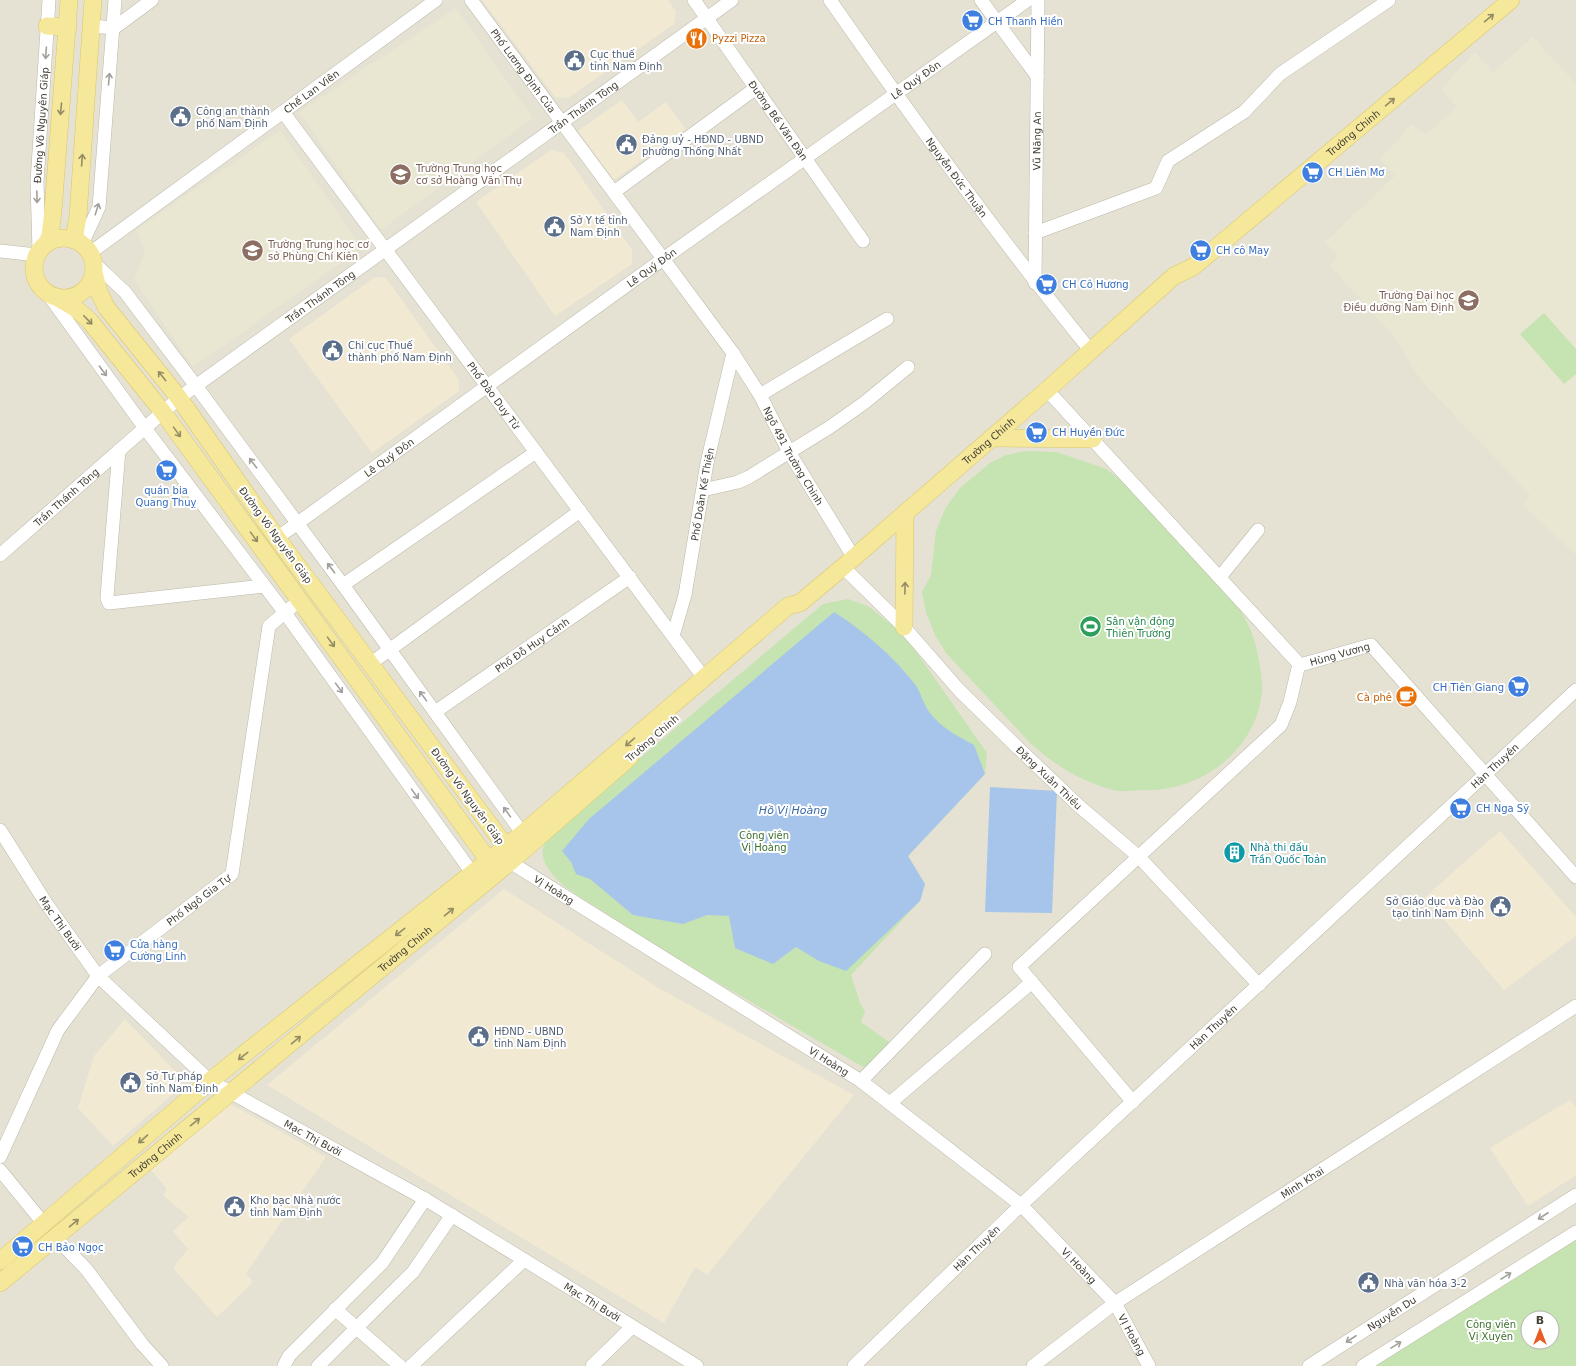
<svg xmlns="http://www.w3.org/2000/svg" width="1576" height="1366" font-family="'DejaVu Sans',sans-serif">
	<style>
		.residential { fill: #e5e2d4; fill-rule: evenodd }
		.commercial { fill: #f2e9d2 }
		.education { fill: #e9e6d1 }
		.green { fill: #c6e3b2; fill-rule: evenodd }
		.water { fill: #a7c5ea }
		.lines { fill: none; stroke-linecap: round; stroke-linejoin: round }
		.minor-casing { stroke: #bcb8a9; stroke-width: 14 }
		.major-casing { stroke: #d9c76c; stroke-width: 18 }
		.minor { stroke: #fff; stroke-width: 13 }
		.major { stroke: #f6e89b; stroke-width: 17 }
		.oneway { stroke: #948c63 }
		.oneway2 { stroke: #a1a09a }
		.labels { text-anchor: middle; stroke-width: 4; stroke-linejoin: round; paint-order: stroke }
		.shop-label { font-size: 10px; fill: #366cbe; stroke: #fff; text-anchor: start }
		.food-label { font-size: 10px; fill: #c56008; stroke: #fff; text-anchor: start }
		.service-label { font-size: 10px; fill: #4e5e75; stroke: #fff; text-anchor: start }
		.street-label { font-size: 10px; fill: #434036; stroke: #fff }
		.education-label { font-size: 10px; fill: #785e54; stroke: #fff; text-anchor: start }
		.leisure-label { font-size: 10px; fill: #27864d; stroke: #fff; text-anchor: start }
		.park-label { font-size: 10px; fill: #3e702e; stroke: #fff }
		.culture-label { font-size: 10px; fill: #0d838f; stroke: #fff; text-anchor: start }
		.water-label { font-size: 11px; font-style: italic; fill: #3869a6; stroke: #fff }
	</style>
	<rect width="100%" height="100%" fill="#f1efe6"/>
	<!-- residential -->
	<path class="residential" d="M0,0H1576V1366H0ZM1528,1318H1552V1342H1528Z"/>
	<!-- commercial -->
	<g class="commercial">
		<polygon points="482,0 668,0 676,12 674,24 568,98 555,97"/>
		<polygon points="622,100 638,122 666,102 686,129 614,180 578,131"/>
		<polygon points="551,150 564,153 632,250 632,264 555,316 476,202"/>
		<polygon points="375,277 386,278 459,380 459,391 372,453 289,339"/>
		<polygon points="1500,831 1576,917 1576,936 1504,990 1425,897"/>
		<polygon points="504,889 662,990 854,1095 707,1275 695,1267 664,1323 267,1085"/>
		<polygon points="125,1019 174,1070 173,1094 113,1146 78,1108 94,1056"/>
		<polygon points="1570,1100 1576,1108 1576,1175 1528,1206 1490,1148"/>
		<polygon points="225,1101 326,1157 246,1273 253,1282 217,1317 173,1268 188,1249 173,1231 189,1217 163,1195 167,1189 150,1169"/>
	</g>
	<!-- education -->
	<g class="education">
		<polygon points="456,8 533,118 381,230 299,112"/>
		<polygon points="1533,37 1576,84 1576,555 1523,505 1530,495 1420,379 1393,335 1330,266 1338,256 1325,242 1395,176 1380,159 1412,124 1425,135 1457,107 1441,89 1475,52 1493,72"/>
		<polygon points="280,130 362,248 193,367 134,280 145,251 136,230"/>
	</g>
	<!-- green -->
	<g class="green">
		<polygon points="1544,313 1576,349 1576,374 1564,384 1520,334"/>
		<path d="M1026,451L1057,452L1106,469L1132,488L1234,601C1251,625 1257,643 1261,673C1261,679 1263,685 1262,691C1257,751 1199,793 1142,790C1134,790 1125,792 1118,791C1085,784 1056,766 1031,744L946,653L935,635L926,612L922,592L931,575L936,531L946,507L960,488L990,463L1006,455Z"/>
		<path d="M848,599L868,606L893,626L910,643L987,753L985,774L908,856L925,884L920,901L851,975L860,1003L865,1011L861,1022L893,1045L865,1068C778,1017 689,968 604,912C585,899 557,886 546,865C539,850 544,844 552,832L823,604Z"/>
		<path d="M1576,1232V1366H1363ZM1528,1318H1552V1342H1528Z"/>
	</g>
	<!-- water -->
	<g class="water">
		<path d="M834,612C864,631 892,655 914,683C921,692 923,704 930,713C941,728 958,736 974,745L985,774L908,856L925,884L920,901L846,971L819,961L796,947L773,964L735,948L729,916L707,915L683,924L633,915L590,879L576,874L571,862L562,851L589,819Z"/>
		<polygon points="990,787 1057,791 1052,913 985,912"/>
	</g>
	<g class="lines">
		<defs>
			<g id="minor">
				<path id="s1" d="M471,0L733,353L760,395L789,452L854,558"/>
				<path id="s2" d="M694,0L863,241"/>
				<path id="s3" d="M830,0C913,119 998,237 1090,350"/>
				<polyline points="981,0 1037,76"/>
				<polyline points="91,26 114,28 152,0"/>
				<path id="s4" d="M283,112L704,678"/>
				<polyline points="614,192 756,88"/>
				<polyline points="1035,233 1156,188 1168,161 1244,112 1280,74 1389,0"/>
				<polyline points="82,244 99,207 115,0"/>
				<polyline points="0,251 37,255"/>
				<path id="s5" d="M39,251L37,182L49,0"/>
				<path id="s6" d="M90,253L436,0"/>
				<polyline points="94,263 125,292 196,386 343,585 528,841"/>
				<path id="s7" d="M1035,283L1038,0"/>
				<polyline points="47,293 144,427 285,613 478,881"/>
				<path id="s8" d="M1047,390L1300,665L1371,645L1576,877"/>
				<polyline points="760,395 887,319"/>
				<polyline points="119,450 108,584 107,598 109,603 264,586"/>
				<polyline points="703,490 738,482 749,477 830,427 864,403 908,367"/>
				<path id="s9" d="M277,538L663,259L1028,0"/>
				<path id="s10" d="M0,555L179,398L732,0"/>
				<path id="s11" d="M843,567L904,627L959,690L1015,745L1079,806L1138,856L1259,985"/>
				<polyline points="1220,577 1258,530"/>
				<polyline points="343,585 536,452"/>
				<path id="s12" d="M673,636L685,595L707,463L733,353"/>
				<polyline points="370,664 580,511"/>
				<path id="s13" d="M435,712L630,577"/>
				<path id="s14" d="M0,830L46,903L98,976L210,1081L425,1199L697,1366"/>
				<path id="s15" d="M510,862L861,1081L1021,1205L1115,1303L1149,1366"/>
				<polyline points="861,1081 985,954"/>
				<polyline points="1133,1102 1019,967 1281,725 1290,702 1299,664"/>
				<polyline points="890,1103 1032,982"/>
				<path id="s16" d="M0,1157L58,1030L98,976L232,874L269,626L300,600"/>
				<polyline points="0,1170 44,1224"/>
				<polyline points="56,1238 87,1270 142,1344 162,1366"/>
				<polyline points="335,1309 400,1366"/>
				<polyline points="284,1366 289,1356 382,1263 425,1199"/>
				<polyline points="318,1366 413,1272 452,1215"/>
				<polyline points="411,1366 524,1260"/>
				<polyline points="592,1366 632,1327"/>
				<path id="s17" d="M854,1366L1021,1205L1576,690"/>
				<path id="s18" d="M1033,1366L1115,1303L1576,1006"/>
				<path id="s19" d="M1309,1366L1576,1195"/>
				<polyline points="1363,1366 1576,1232"/>
			</g>
			<g id="major">
				<polyline points="47,26 68,27"/>
				<circle cx="64" cy="268" r="30"/>
				<polyline points="74,240 78,216 93,0"/>
				<polyline points="46,244 50,236 53,211 69,0"/>
				<polyline points="56,297 75,308 89,320 162,411 489,861 510,862 506,847 277,538 179,398 106,307 99,292 94,273"/>
				<polyline points="991,438 1093,439"/>
				<polyline points="904,627 905,513"/>
				<path id="s20" d="M0,1261L210,1081L523,833L788,606L800,603L843,567L1047,390L1174,276L1193,267L1511,0"/>
				<path id="s21" d="M0,1283L510,862L630,757"/>
			</g>
		</defs>
		<!-- minor casing -->
		<use href="#minor" class="minor-casing"/>
		<!-- major casing -->
		<use href="#major" class="major-casing"/>
		<!-- minor -->
		<use href="#minor" class="minor"/>
		<!-- major -->
		<use href="#major" class="major"/>
	</g>
	<!-- one-way arrows -->
	<defs><path id="oneway-shaft" d="M-6 0H5M1.5-3L5.5 0L1.5 3" fill="none" stroke-width="1.6" stroke-linecap="round" stroke-linejoin="round"/></defs>
	<g class="oneway">
		<use href="#oneway-shaft" transform="translate(1489 18) rotate(-40)"/>
		<use href="#oneway-shaft" transform="translate(1390 102) rotate(-40)"/>
		<use href="#oneway-shaft" transform="translate(61 109) rotate(95)"/>
		<use href="#oneway-shaft" transform="translate(82 160) rotate(-86)"/>
		<use href="#oneway-shaft" transform="translate(88 320) rotate(46)"/>
		<use href="#oneway-shaft" transform="translate(162 376) rotate(-129)"/>
		<use href="#oneway-shaft" transform="translate(177 432) rotate(54)"/>
		<use href="#oneway-shaft" transform="translate(254 537) rotate(54)"/>
		<use href="#oneway-shaft" transform="translate(905 588) rotate(-89)"/>
		<use href="#oneway-shaft" transform="translate(331 642) rotate(54)"/>
		<use href="#oneway-shaft" transform="translate(630 742) rotate(139)"/>
		<use href="#oneway-shaft" transform="translate(449 912) rotate(-40)"/>
		<use href="#oneway-shaft" transform="translate(400 932) rotate(142)"/>
		<use href="#oneway-shaft" transform="translate(296 1040) rotate(-40)"/>
		<use href="#oneway-shaft" transform="translate(243 1056) rotate(142)"/>
		<use href="#oneway-shaft" transform="translate(195 1122) rotate(-39)"/>
		<use href="#oneway-shaft" transform="translate(143 1139) rotate(139)"/>
		<use href="#oneway-shaft" transform="translate(74 1223) rotate(-40)"/>
	</g>
	<g class="oneway2">
		<use href="#oneway-shaft" transform="translate(46 53) rotate(94)"/>
		<use href="#oneway-shaft" transform="translate(109 79) rotate(-85)"/>
		<use href="#oneway-shaft" transform="translate(37 197) rotate(88)"/>
		<use href="#oneway-shaft" transform="translate(97 209) rotate(-73)"/>
		<use href="#oneway-shaft" transform="translate(103 371) rotate(53)"/>
		<use href="#oneway-shaft" transform="translate(253 463) rotate(-127)"/>
		<use href="#oneway-shaft" transform="translate(331 568) rotate(-127)"/>
		<use href="#oneway-shaft" transform="translate(339 688) rotate(54)"/>
		<use href="#oneway-shaft" transform="translate(423 696) rotate(-126)"/>
		<use href="#oneway-shaft" transform="translate(415 794) rotate(54)"/>
		<use href="#oneway-shaft" transform="translate(507 812) rotate(-126)"/>
		<use href="#oneway-shaft" transform="translate(1543 1216) rotate(147)"/>
		<use href="#oneway-shaft" transform="translate(1506 1276) rotate(-32)"/>
		<use href="#oneway-shaft" transform="translate(1351 1339) rotate(147)"/>
		<use href="#oneway-shaft" transform="translate(1396 1345) rotate(-32)"/>
	</g>
	<!-- icons -->
	<defs>
		<symbol id="supermarket-disc" viewBox="-11 -11 22 22"><circle r="9.5" fill="#3f7fe0" stroke="#fff"/><path d="M-6-5.5h2.5l.6 2H6L4.5 2H-2.5L-4.4-4H-6ZM-1.5 3.2a1.3 1.3 0 1 0 .1 0ZM3 3.2a1.3 1.3 0 1 0 .1 0Z" fill="#fff"/></symbol>
		<symbol id="restaurant-disc" viewBox="-11 -11 22 22"><circle r="9.5" fill="#e8710a" stroke="#fff"/><path d="M-5-6h1v4h1v-4h1v4h1v-4h1v5L-1.5 .5V6h-2V.5L-5-1ZM5-6V6H3V1.5H1.5Q1.5-4 5-6Z" fill="#fff"/></symbol>
		<symbol id="civic-disc" viewBox="-11 -11 22 22"><circle r="9.5" fill="#5c6f8a" stroke="#fff"/><path d="M-.6-6.5H3V-4.5H.6V-3L4-1V1h2V6H-6V1h2V-1L-.6-3ZM-1.2 2.5V6h2.4V2.5Z" fill="#fff"/></symbol>
		<symbol id="school-disc" viewBox="-11 -11 22 22"><circle r="9.5" fill="#8d6e63" stroke="#fff"/><path d="M0-5L7-2L0 1L-7-2ZM-4 1L0 2.5L4 1V4Q0 6-4 4Z" fill="#fff"/></symbol>
		<symbol id="university-disc" viewBox="-11 -11 22 22"><circle r="9.5" fill="#8d6e63" stroke="#fff"/><path d="M0-5L7-2L0 1L-7-2ZM-4 1L0 2.5L4 1V4Q0 6-4 4Z" fill="#fff"/></symbol>
		<symbol id="stadium-disc" viewBox="-11 -11 22 22"><circle r="9.5" fill="#2e9e5b" stroke="#fff"/><path d="M0-5a6.5 5 0 1 0 0 10a6.5 5 0 1 0 0-10ZM-3.5-1.8h7v3.6h-7Z" fill="#fff"/></symbol>
		<symbol id="cafe-disc" viewBox="-11 -11 22 22"><circle r="9.5" fill="#e8710a" stroke="#fff"/><path d="M-5.5-4.5H6V0H3Q3 3.5 0 3.5H-2.5Q-5.5 3.5-5.5 0ZM3-3.2v2h1.7v-2ZM-6 4.5H4V6H-6Z" fill="#fff"/></symbol>
		<symbol id="building-disc" viewBox="-11 -11 22 22"><circle r="9.5" fill="#0f9aa8" stroke="#fff"/><path d="M-4-6H4V6H1V3H-1V6H-4ZM-2.5-4.3h1.7v1.8h-1.7ZM.8-4.3h1.7v1.8H.8ZM-2.5-1h1.7V.8h-1.7ZM.8-1h1.7V.8H.8Z" fill="#fff"/></symbol>
	</defs>
	<g fill-rule="evenodd">
		<use href="#supermarket-disc" x="960" y="8" width="25" height="25"/>
		<use href="#restaurant-disc" x="684" y="26" width="25" height="25"/>
		<use href="#civic-disc" x="562" y="48" width="25" height="25"/>
		<use href="#civic-disc" x="168" y="104" width="25" height="25"/>
		<use href="#civic-disc" x="614" y="132" width="25" height="25"/>
		<use href="#supermarket-disc" x="1300" y="160" width="25" height="25"/>
		<use href="#school-disc" x="388" y="162" width="25" height="25"/>
		<use href="#civic-disc" x="542" y="214" width="25" height="25"/>
		<use href="#school-disc" x="240" y="238" width="25" height="25"/>
		<use href="#supermarket-disc" x="1188" y="238" width="25" height="25"/>
		<use href="#supermarket-disc" x="1034" y="272" width="25" height="25"/>
		<use href="#university-disc" x="1456" y="288" width="25" height="25"/>
		<use href="#civic-disc" x="320" y="338" width="25" height="25"/>
		<use href="#supermarket-disc" x="1024" y="420" width="25" height="25"/>
		<use href="#supermarket-disc" x="154" y="458" width="25" height="25"/>
		<use href="#stadium-disc" x="1078" y="614" width="25" height="25"/>
		<use href="#supermarket-disc" x="1506" y="674" width="25" height="25"/>
		<use href="#cafe-disc" x="1394" y="684" width="25" height="25"/>
		<use href="#supermarket-disc" x="1448" y="796" width="25" height="25"/>
		<use href="#building-disc" x="1222" y="840" width="25" height="25"/>
		<use href="#civic-disc" x="1488" y="894" width="25" height="25"/>
		<use href="#supermarket-disc" x="102" y="938" width="25" height="25"/>
		<use href="#civic-disc" x="466" y="1024" width="25" height="25"/>
		<use href="#civic-disc" x="118" y="1070" width="25" height="25"/>
		<use href="#civic-disc" x="222" y="1194" width="25" height="25"/>
		<use href="#supermarket-disc" x="10" y="1234" width="25" height="25"/>
		<use href="#civic-disc" x="1356" y="1270" width="25" height="25"/>
	</g>
	<g class="labels">
		<!-- shop labels -->
		<g class="shop-label">
			<text x="988" y="25">CH Thanh Hiền</text>
			<text x="1328" y="176">CH Liên Mơ</text>
			<text x="1216" y="254">CH cô May</text>
			<text x="1062" y="288">CH Cô Hương</text>
			<text x="1052" y="436">CH Huyền Đức</text>
			<text x="166" y="494" text-anchor="middle">quán bia<tspan x="166" dy="12">Quang Thuỵ</tspan></text>
			<text x="1504" y="691" text-anchor="end">CH Tiên Giang</text>
			<text x="1476" y="812">CH Nga Sỹ</text>
			<text x="130" y="948">Cửa hàng<tspan x="130" dy="12">Cường Linh</tspan></text>
			<text x="38" y="1251">CH Bảo Ngọc</text>
		</g>
		<!-- food labels -->
		<g class="food-label">
			<text x="712" y="42">Pyzzi Pizza</text>
			<text x="1392" y="701" text-anchor="end">Cà phê</text>
		</g>
		<!-- service labels -->
		<g class="service-label">
			<text x="590" y="58">Cục thuế<tspan x="590" dy="12">tỉnh Nam Định</tspan></text>
			<text x="196" y="115">Công an thành<tspan x="196" dy="12">phố Nam Định</tspan></text>
			<text x="642" y="143">Đảng uỷ - HĐND - UBND<tspan x="642" dy="12">phường Thống Nhất</tspan></text>
			<text x="570" y="224">Sở Y tế tỉnh<tspan x="570" dy="12">Nam Định</tspan></text>
			<text x="348" y="349">Chi cục Thuế<tspan x="348" dy="12">thành phố Nam Định</tspan></text>
			<text x="1484" y="905" text-anchor="end">Sở Giáo dục và Đào<tspan x="1484" dy="12">tạo tỉnh Nam Định</tspan></text>
			<text x="494" y="1035">HĐND - UBND<tspan x="494" dy="12">tỉnh Nam Định</tspan></text>
			<text x="146" y="1080">Sở Tư pháp<tspan x="146" dy="12">tỉnh Nam Định</tspan></text>
			<text x="250" y="1204">Kho bạc Nhà nước<tspan x="250" dy="12">tỉnh Nam Định</tspan></text>
			<text x="1384" y="1287">Nhà văn hóa 3-2</text>
		</g>
		<!-- street labels -->
		<g class="street-label">
			<text dy="4" stroke="none"><textPath href="#s1" startOffset="88">Phố Lương Định Của</textPath></text>
			<text dy="4" stroke="none"><textPath href="#s9" startOffset="786">Lê Quý Đôn</textPath></text>
			<text dy="4" stroke="none"><textPath href="#s6" startOffset="274">Chế Lan Viên</textPath></text>
			<text dy="4" stroke="none"><textPath href="#s10" startOffset="736">Trần Thánh Tông</textPath></text>
			<text dy="4" stroke="none"><textPath href="#s2" startOffset="147">Đường Bế Văn Đàn</textPath></text>
			<text dy="4" stroke="none"><textPath href="#s5" startOffset="126">Đường Võ Nguyên Giáp</textPath></text>
			<text dy="4" stroke="none"><textPath href="#s20" startOffset="1764">Trường Chinh</textPath></text>
			<text dy="4" stroke="none"><textPath href="#s7" startOffset="142">Vũ Năng An</textPath></text>
			<text dy="4" stroke="none"><textPath href="#s3" startOffset="218">Nguyễn Đức Thuận</textPath></text>
			<text dy="4" stroke="none"><textPath href="#s9" startOffset="462">Lê Quý Đôn</textPath></text>
			<text dy="4" stroke="none"><textPath href="#s10" startOffset="412">Trần Thánh Tông</textPath></text>
			<text dy="4" stroke="none"><textPath href="#s4" startOffset="353">Phố Đào Duy Từ</textPath></text>
			<text dy="4" stroke="none"><textPath href="#s20" startOffset="1286">Trường Chinh</textPath></text>
			<text dy="4" stroke="none"><textPath href="#s1" startOffset="559">Ngõ 491 Trường Chinh</textPath></text>
			<text dy="4" stroke="none"><textPath href="#s9" startOffset="138">Lê Quý Đôn</textPath></text>
			<text dy="4" stroke="none"><textPath href="#s12" startOffset="145">Phố Doãn Kế Thiện</textPath></text>
			<text dy="4" stroke="none"><textPath href="#s10" startOffset="88">Trần Thánh Tông</textPath></text>
			<text transform="translate(276 535) rotate(54)" y="4">Đường Võ Nguyên Giáp</text>
			<text dy="4" stroke="none"><textPath href="#s13" startOffset="118">Phố Đỗ Huy Cảnh</textPath></text>
			<text dy="4" stroke="none"><textPath href="#s8" startOffset="415">Hùng Vương</textPath></text>
			<text transform="translate(652 738) rotate(-41)" y="4">Trường Chinh</text>
			<text dy="4" stroke="none"><textPath href="#s17" startOffset="878">Hàn Thuyên</textPath></text>
			<text dy="4" stroke="none"><textPath href="#s11" startOffset="295">Đặng Xuân Thiều</textPath></text>
			<text transform="translate(468 796) rotate(54)" y="4">Đường Võ Nguyên Giáp</text>
			<text dy="4" stroke="none"><textPath href="#s15" startOffset="52">Vị Hoàng</textPath></text>
			<text dy="4" stroke="none"><textPath href="#s16" startOffset="333">Phố Ngô Gia Tự</textPath></text>
			<text dy="4" stroke="none"><textPath href="#s14" startOffset="111">Mạc Thị Bưởi</textPath></text>
			<text dy="4" stroke="none"><textPath href="#s21" startOffset="525">Trường Chinh</textPath></text>
			<text dy="4" stroke="none"><textPath href="#s17" startOffset="494">Hàn Thuyên</textPath></text>
			<text dy="4" stroke="none"><textPath href="#s15" startOffset="376">Vị Hoàng</textPath></text>
			<text dy="4" stroke="none"><textPath href="#s14" startOffset="447">Mạc Thị Bưởi</textPath></text>
			<text dy="4" stroke="none"><textPath href="#s21" startOffset="201">Trường Chinh</textPath></text>
			<text dy="4" stroke="none"><textPath href="#s18" startOffset="326">Minh Khai</textPath></text>
			<text dy="4" stroke="none"><textPath href="#s17" startOffset="170">Hàn Thuyên</textPath></text>
			<text dy="4" stroke="none"><textPath href="#s15" startOffset="700">Vị Hoàng</textPath></text>
			<text dy="4" stroke="none"><textPath href="#s14" startOffset="771">Mạc Thị Bưởi</textPath></text>
			<text dy="4" stroke="none"><textPath href="#s19" startOffset="98">Nguyễn Du</textPath></text>
			<text dy="4" stroke="none"><textPath href="#s15" startOffset="788">VỊ Hoàng</textPath></text>
		</g>
		<!-- education labels -->
		<g class="education-label">
			<text x="416" y="172">Trường Trung học<tspan x="416" dy="12">cơ sở Hoàng Văn Thụ</tspan></text>
			<text x="268" y="248">Trường Trung học cơ<tspan x="268" dy="12">sở Phùng Chí Kiên</tspan></text>
			<text x="1454" y="299" text-anchor="end">Trường Đại học<tspan x="1454" dy="12">Điều dưỡng Nam Định</tspan></text>
		</g>
		<!-- leisure labels -->
		<g class="leisure-label">
			<text x="1106" y="625">Sân vận động<tspan x="1106" dy="12">Thiên Trường</tspan></text>
		</g>
		<!-- park labels -->
		<g class="park-label">
			<text x="764" y="839">Công viên<tspan x="764" dy="12">Vị Hoàng</tspan></text>
			<text x="1491" y="1328">Công viên<tspan x="1491" dy="12">Vị Xuyên</tspan></text>
		</g>
		<!-- culture labels -->
		<g class="culture-label">
			<text x="1250" y="851">Nhà thi đấu<tspan x="1250" dy="12">Trần Quốc Toản</tspan></text>
		</g>
		<!-- water labels -->
		<g class="water-label">
			<text x="793" y="814">Hồ Vị Hoàng</text>
		</g>
	</g>
	<!-- north arrow -->
	<g transform="translate(1540 1330)"><circle r="19" fill="#ffffff" stroke="#b4b3af"/>
	<path d="M0-3L7 15L0 10L-7 15Z" fill="#e85d26"/>
	<text y="-6" font-size="11" font-weight="bold" text-anchor="middle" fill="#434036">B</text>
	</g>
</svg>
